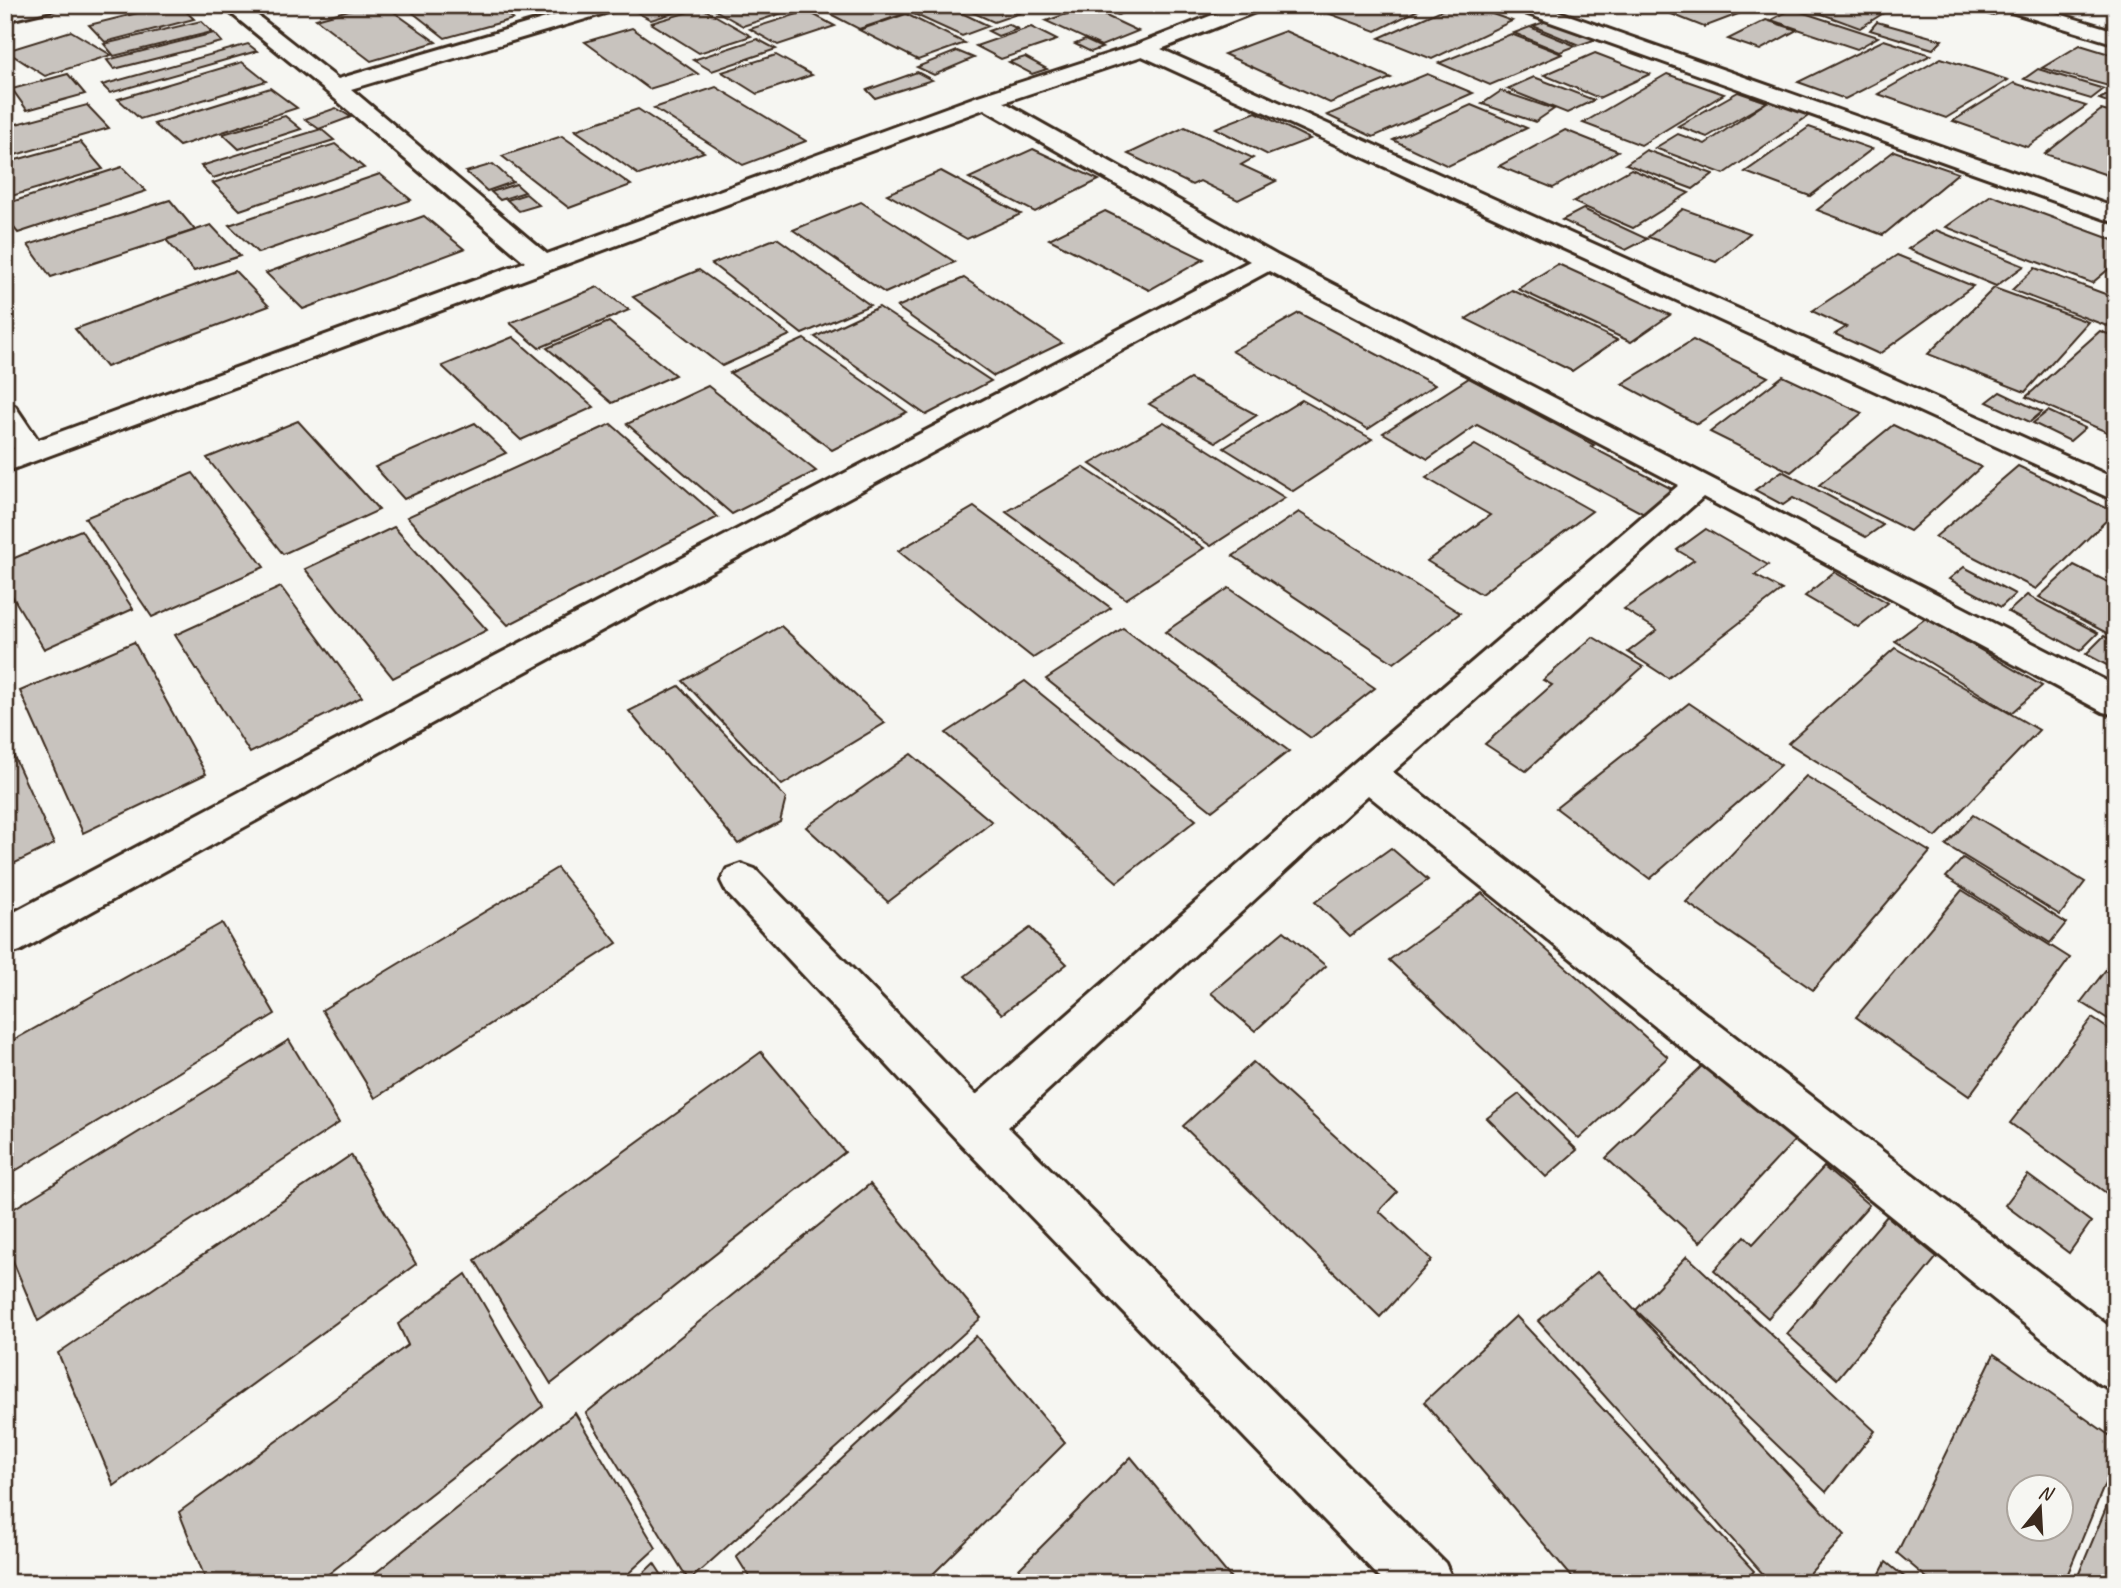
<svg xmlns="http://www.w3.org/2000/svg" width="2121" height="1588" font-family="Caveat,sans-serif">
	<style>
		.building { fill: #c8c3be; stroke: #3b2a1e; stroke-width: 2; fill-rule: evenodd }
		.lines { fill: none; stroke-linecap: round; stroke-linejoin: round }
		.minor-casing { stroke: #3b2a1e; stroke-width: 6 }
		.minor { fill: #f6f6f2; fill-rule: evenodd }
	</style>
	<rect width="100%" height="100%" fill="#f6f6f2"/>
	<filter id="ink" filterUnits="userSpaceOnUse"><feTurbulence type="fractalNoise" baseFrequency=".0143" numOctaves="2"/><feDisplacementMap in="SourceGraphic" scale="14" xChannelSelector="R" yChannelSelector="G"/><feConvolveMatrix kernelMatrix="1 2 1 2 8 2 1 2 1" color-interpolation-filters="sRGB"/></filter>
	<g filter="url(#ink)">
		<!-- building -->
		<g class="building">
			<polygon points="170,5 179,5 194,19 105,42 89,25"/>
			<polygon points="367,5 384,5 436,42 371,61 316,19"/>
			<polygon points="403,5 494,5 513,19 445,38"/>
			<polygon points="648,5 699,5 651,20 633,10"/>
			<polygon points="706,5 791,5 797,8 743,26"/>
			<polygon points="813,5 892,5 907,13 859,29"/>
			<polygon points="918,5 945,5 989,26 962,36 905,10"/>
			<polygon points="956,5 1006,5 1023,12 994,22"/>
			<polygon points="1101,5 1141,5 1118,15 1097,7"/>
			<polygon points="1350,5 1428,5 1376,31 1330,14"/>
			<polygon points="1453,5 1467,5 1512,21 1432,59 1379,38"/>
			<polygon points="1473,5 1501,5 1506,7 1493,13"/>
			<polygon points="1684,5 1762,5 1704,27 1669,13"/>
			<polygon points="1807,5 1896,5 1860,28 1803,7"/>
			<polygon points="1956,5 1983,5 2001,11 1993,16"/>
			<polygon points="1087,7 1138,31 1101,46 1046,21"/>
			<polygon points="702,8 751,36 699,53 651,23"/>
			<polygon points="1792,9 1878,37 1857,49 1771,20"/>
			<polygon points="807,11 835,26 778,45 750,29"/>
			<polygon points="906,14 965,43 918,60 859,30"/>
			<polygon points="1550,20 1597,39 1579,45 1533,26"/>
			<polygon points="1766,20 1797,30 1760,50 1728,39"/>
			<polygon points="201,21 212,32 114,56 104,44"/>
			<polygon points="1877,22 1942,40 1933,49 1870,30"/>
			<polygon points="1008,24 1018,29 998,36 988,31"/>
			<polygon points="1031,27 1057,40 1001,59 976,46"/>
			<polygon points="1530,27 1576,46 1560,52 1514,33"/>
			<polygon points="632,28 698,74 649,89 585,42"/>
			<polygon points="71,31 111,55 45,76 6,51"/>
			<polygon points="1285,31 1391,78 1330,103 1224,54"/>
			<polygon points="214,33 222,42 114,69 107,60"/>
			<polygon points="1511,34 1562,54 1490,85 1439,63"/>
			<polygon points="757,39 776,49 712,71 693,60"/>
			<polygon points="1085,40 1102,48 1091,52 1075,44"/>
			<polygon points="1884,40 1931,55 1845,99 1798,82"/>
			<polygon points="248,44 257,51 110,93 102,85"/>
			<polygon points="2080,45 2116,56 2116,88 2042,68"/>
			<polygon points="957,51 974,58 934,75 917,67"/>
			<polygon points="1595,53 1650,74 1599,98 1544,75"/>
			<polygon points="776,55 812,75 757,94 722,72"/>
			<polygon points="1025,57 1047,69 1032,74 1009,62"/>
			<polygon points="1941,58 2008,80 1946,118 1878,94"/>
			<polygon points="242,62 266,81 140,119 118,99"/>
			<polygon points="2038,69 2104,89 2091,99 2024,79"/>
			<polygon points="917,72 932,80 875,98 867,90"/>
			<polygon points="68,74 85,94 27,110 12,89"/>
			<polygon points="1427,74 1473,93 1373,137 1327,115"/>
			<polygon points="1667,74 1724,94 1641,145 1583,123"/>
			<polygon points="1534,77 1594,100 1567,113 1507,89"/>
			<polygon points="2014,83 2086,106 2027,147 1953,121"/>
			<polygon points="716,87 806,141 743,165 654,108"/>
			<polygon points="270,88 297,108 179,146 154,124"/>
			<polygon points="1501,91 1554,109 1535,122 1482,104"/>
			<polygon points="2116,91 2116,100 2110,103 2099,99"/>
			<polygon points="1738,92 1767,102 1707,137 1678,126"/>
			<polygon points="1770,100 1811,114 1724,174 1655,148 1678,134 1705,144"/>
			<polygon points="87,105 109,128 5,158 5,127"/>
			<polygon points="1471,105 1527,128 1448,166 1393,140"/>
			<polygon points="336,108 351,117 319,129 305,119"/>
			<polygon points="638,109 704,152 639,175 575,130"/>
			<polygon points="2101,110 2116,114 2116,178 2045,154"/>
			<polygon points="1256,112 1310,139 1268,155 1215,128"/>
			<polygon points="285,116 301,129 239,149 223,134"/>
			<polygon points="1185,127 1253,158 1241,165 1276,181 1238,200 1200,181 1192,185 1128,154"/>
			<polygon points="1809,127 1872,149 1810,196 1745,172"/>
			<polygon points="321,129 334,140 213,178 201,166"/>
			<polygon points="1565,130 1618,151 1553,188 1499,166"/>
			<polygon points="562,136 631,185 569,208 502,156"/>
			<polygon points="80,142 103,169 5,198 5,163"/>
			<polygon points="335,144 364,168 240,210 213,183"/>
			<polygon points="1033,149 1099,180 1035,212 969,178"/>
			<polygon points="1646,150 1713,174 1693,189 1626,164"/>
			<polygon points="1894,151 1958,173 1883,235 1817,210"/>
			<polygon points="493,164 513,182 487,191 466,172"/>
			<polygon points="122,167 146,191 18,233 5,217 5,204"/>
			<polygon points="1631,169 1689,193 1633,228 1573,202"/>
			<polygon points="941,171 1021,214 967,239 887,194"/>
			<polygon points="380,174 411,200 258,253 229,225"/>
			<polygon points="516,184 525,192 500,200 491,192"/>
			<polygon points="526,194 539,205 519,211 507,200"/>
			<polygon points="1991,195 2116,241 2116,263 2092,283 1946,227"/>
			<polygon points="170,200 195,230 51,277 28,245"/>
			<polygon points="861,202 955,262 885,293 793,230"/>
			<polygon points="1583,209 1647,239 1626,250 1562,220"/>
			<polygon points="1683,209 1750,233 1716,262 1648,237"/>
			<polygon points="1105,211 1204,259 1149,290 1049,239"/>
			<polygon points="424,216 464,249 303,309 266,273"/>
			<polygon points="211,225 240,256 194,271 166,240"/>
			<polygon points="1936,230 2024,266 1996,286 1908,249"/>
			<polygon points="777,238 870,305 802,334 712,264"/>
			<polygon points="1897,255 1973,286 1879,354 1835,334 1846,327 1812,311"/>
			<polygon points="1558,264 1670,315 1631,342 1518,289"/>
			<polygon points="2035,268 2116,298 2116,317 2107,326 2012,290"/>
			<polygon points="699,270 790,335 722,366 633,297"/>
			<polygon points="235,271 269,306 106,367 75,329"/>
			<polygon points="964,278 1062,343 994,376 897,307"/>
			<polygon points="598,287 629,310 539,348 510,323"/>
			<polygon points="1994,288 2088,322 2025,392 1928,354"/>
			<polygon points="1512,290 1617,340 1572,371 1466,319"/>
			<polygon points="879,307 991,381 926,415 815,337"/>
			<polygon points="1299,313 1435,385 1368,429 1232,351"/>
			<polygon points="609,322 675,375 612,403 547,348"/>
			<polygon points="2100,331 2116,337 2116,436 2026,397"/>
			<polygon points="513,337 594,407 521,440 442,366"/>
			<polygon points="804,339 907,412 832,450 730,373"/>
			<polygon points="1693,340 1768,377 1697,424 1622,384"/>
			<polygon points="1783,376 1862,413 1791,472 1710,432"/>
			<polygon points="1469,378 1594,445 1591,447 1674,490 1644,514 1477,425 1428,459 1383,433"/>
			<polygon points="1190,379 1257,415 1216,442 1149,404"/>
			<polygon points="708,386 816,471 732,514 627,424"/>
			<polygon points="2000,392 2042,412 2030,422 1987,402"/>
			<polygon points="1302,400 1372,439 1293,491 1224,448"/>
			<polygon points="2048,411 2085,428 2070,441 2033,423"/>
			<polygon points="298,421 379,510 283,554 207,458"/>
			<polygon points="1164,422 1285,498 1211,546 1090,464"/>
			<polygon points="475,423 506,453 404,499 375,467"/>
			<polygon points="611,424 718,517 508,625 407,517"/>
			<polygon points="1893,425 1981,467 1910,531 1819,485"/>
			<polygon points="1475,445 1592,511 1481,594 1427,561 1490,515 1426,478"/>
			<polygon points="2018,466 2115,512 2036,589 1935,537"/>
			<polygon points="1083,467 1204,548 1126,599 1006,512"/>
			<polygon points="1782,471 1883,525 1866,537 1793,498 1783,505 1755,490"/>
			<polygon points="193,473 264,567 152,617 85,518"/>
			<polygon points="974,507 1111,608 1033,658 898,551"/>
			<polygon points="1299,512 1460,613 1394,663 1233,556"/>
			<polygon points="394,527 487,630 393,678 305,569"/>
			<polygon points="1706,529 1768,565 1755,575 1782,590 1668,678 1628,652 1657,630 1624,609 1694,560 1677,550"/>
			<polygon points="81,530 133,609 44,649 5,584 5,562"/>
			<polygon points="2074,565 2116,586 2116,638 2039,597"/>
			<polygon points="1964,567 2015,594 2001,607 1949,579"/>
			<polygon points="1834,572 1888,603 1858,627 1805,596"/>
			<polygon points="281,587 362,697 250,753 175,635"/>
			<polygon points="1229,588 1375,688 1311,738 1165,632"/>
			<polygon points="2027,595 2098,633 2080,651 2008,612"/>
			<polygon points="1926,618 2042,686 2011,713 1895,641"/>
			<polygon points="781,626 885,723 782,785 683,681"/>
			<polygon points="1123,628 1289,751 1212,811 1046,679"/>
			<polygon points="2104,636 2116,642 2116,670 2086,654"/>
			<polygon points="1593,637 1643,667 1526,771 1485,744 1552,685 1543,680"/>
			<polygon points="134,642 206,774 83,833 20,691"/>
			<polygon points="1895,648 2039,730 1936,837 1788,743"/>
			<polygon points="1025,681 1196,820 1117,882 946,733"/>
			<polygon points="679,686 786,798 780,822 738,844 629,711"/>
			<polygon points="1689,703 1781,765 1650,879 1556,808"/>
			<polygon points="5,737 54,844 5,868"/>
			<polygon points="911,754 992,822 888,902 806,827"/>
			<polygon points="1806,776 1930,852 1813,990 1686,902"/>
			<polygon points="1973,815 2085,882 2060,915 1946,845"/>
			<polygon points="1391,848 1428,880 1350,936 1315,902"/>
			<polygon points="1963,858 2066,923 2050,943 1946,877"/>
			<polygon points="557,868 617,943 375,1098 322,1010"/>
			<polygon points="1962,890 2070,958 1969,1096 1856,1017"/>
			<polygon points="1482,893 1668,1057 1579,1139 1389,960"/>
			<polygon points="222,923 275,1014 5,1177 5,1045"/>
			<polygon points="1030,928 1067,964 1002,1014 965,976"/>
			<polygon points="1284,931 1326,966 1255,1031 1211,993"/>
			<polygon points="2114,959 2116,960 2116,1024 2081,1002"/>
			<polygon points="2092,1018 2116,1034 2116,1200 2010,1123"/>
			<polygon points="289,1040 339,1123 38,1321 5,1242 5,1214"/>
			<polygon points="761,1052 845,1152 551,1384 475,1260"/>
			<polygon points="1253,1062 1397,1192 1379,1211 1432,1260 1380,1317 1183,1126"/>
			<polygon points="1704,1064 1796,1139 1700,1242 1606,1158"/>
			<polygon points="1519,1094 1577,1150 1546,1177 1487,1118"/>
			<polygon points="351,1155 416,1264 114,1486 58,1353"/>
			<polygon points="1824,1167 1869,1205 1768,1318 1714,1270 1745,1236 1753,1244"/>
			<polygon points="2028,1175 2091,1222 2069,1253 2005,1205"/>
			<polygon points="870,1184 981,1318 689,1581 586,1413"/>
			<polygon points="1887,1216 1937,1257 1837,1379 1787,1334"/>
			<polygon points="1687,1256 1875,1431 1826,1492 1636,1310"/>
			<polygon points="1598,1271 1845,1535 1801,1583 1771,1583 1538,1321"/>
			<polygon points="466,1274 543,1406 317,1583 207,1583 179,1512 408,1345 398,1324"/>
			<polygon points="1516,1316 1754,1571 1744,1583 1577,1583 1424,1402"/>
			<polygon points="976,1336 1065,1443 924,1583 753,1583 736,1556"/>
			<path d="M1994,1354L2116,1440V1457L2064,1583H1933L1897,1553ZM2020,1486H2062V1528H2020Z"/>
			<polygon points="575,1413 656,1548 618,1583 363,1583"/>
			<polygon points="1131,1457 1235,1583 1005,1583"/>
			<polygon points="2116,1484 2116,1583 2075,1583"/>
			<polygon points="1886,1562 1912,1583 1875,1583"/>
			<polygon points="654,1563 667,1583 633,1583"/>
		</g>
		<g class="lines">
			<defs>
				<g id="minor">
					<polygon points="22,5 58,5 55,9 5,21 5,9"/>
					<polygon points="221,5 244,5 338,79 590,5 622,5 619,9 351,89 547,254 978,96 1136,45 1238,5 1266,5 1263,9 1161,49 2116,479 2116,501 1142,56 1004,102 1278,256 2116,686 2116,715 2103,712 1703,497 1393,772 2116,1332 2116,1391 2098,1383 1368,795 1008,1127 1445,1563 1454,1583 1385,1583 959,1142 727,893 721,881 727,869 741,864 755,869 976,1095 1354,763 1679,485 1269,271 523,673 20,951 5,956 5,917 497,655 1250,261 984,109 5,472 5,452 14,449 5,435 5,403 15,406 38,440 525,262 327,92"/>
					<polygon points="1511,5 1540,5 2116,208 2116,223 1514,9"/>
					<polygon points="1998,5 2029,5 2116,31 2116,44 2001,9"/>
				</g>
			</defs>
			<!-- minor casing -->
			<use href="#minor" class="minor-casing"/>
			<!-- minor -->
			<use href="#minor" class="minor"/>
		</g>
	</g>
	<!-- margin -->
	<rect width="2121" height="1588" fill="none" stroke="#f6f6f2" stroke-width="28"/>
	<rect x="14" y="14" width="2093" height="1560" fill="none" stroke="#3b2a1e" stroke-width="2.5" filter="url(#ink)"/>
	<!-- north arrow -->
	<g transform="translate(2040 1508) rotate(18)"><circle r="33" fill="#f6f6f2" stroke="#aba49d" stroke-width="2"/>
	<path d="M0-5L12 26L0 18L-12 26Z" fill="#3b2a1e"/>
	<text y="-10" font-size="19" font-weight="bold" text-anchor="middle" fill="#3b2a1e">N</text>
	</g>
</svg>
